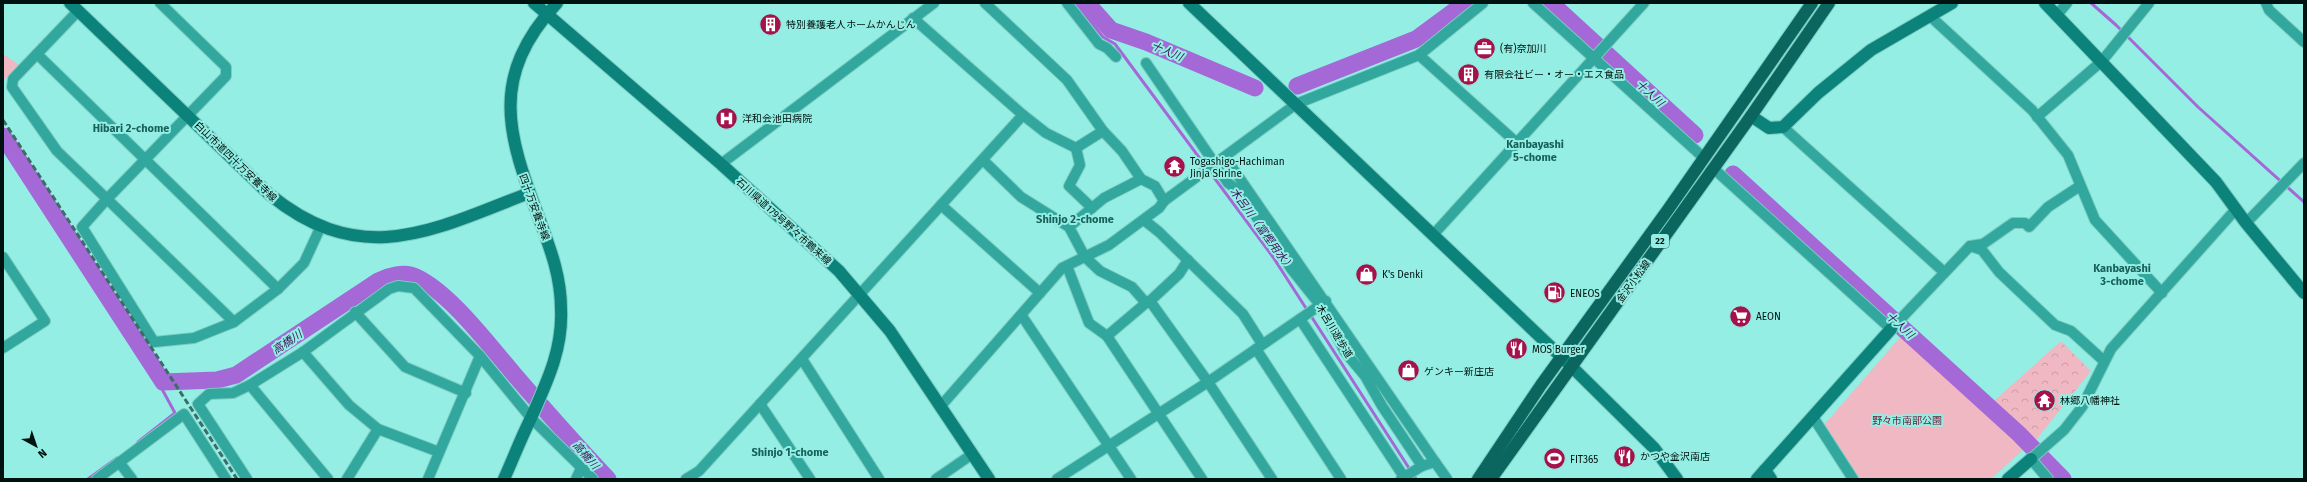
<svg xmlns="http://www.w3.org/2000/svg" width="2307" height="482" font-family="'Fira Sans','Noto Sans JP',sans-serif">
	<style>
		.green { fill: #f0b8c2 }
		.forest { fill: url(#forest-crowns) }
		.lines { fill: none; stroke-linecap: round; stroke-linejoin: round }
		.stream { stroke: #a468d7; stroke-width: 3 }
		.river { stroke: #a468d7; stroke-width: 17 }
		.street-casing { stroke: #7ccbc2; stroke-width: 12 }
		.secondary-casing { stroke: #7ccbc2; stroke-width: 14 }
		.primary-casing { stroke: #7ccbc2; stroke-width: 14 }
		.street { stroke: #31a79d; stroke-width: 10 }
		.secondary { stroke: #0b827a; stroke-width: 12 }
		.primary { stroke: #0a665f; stroke-width: 12 }
		.rail { stroke: #3d6c66; stroke-width: 3; stroke-dasharray: 6 3; stroke-linecap: butt }
		.labels { text-anchor: middle; stroke-width: 4; stroke-linejoin: round; paint-order: stroke }
		.shield { fill: #94eee4; stroke: #2c544f; stroke-width: 1 }
		.shield-label { font-size: 9px; font-weight: bold; fill: #00120f }
		.poi-label { font-size: 10px; fill: #00120f; stroke: #94eee4; text-anchor: start }
		.street-label { font-size: 10px; fill: #00120f; stroke: #94eee4 }
		.park-label { font-size: 10px; fill: #701b35; stroke: #94eee4 }
		.water-label { font-size: 11px; font-style: italic; fill: #3d145a; stroke: #94eee4 }
		.neighbourhood-label { font-size: 11px; font-weight: bold; fill: #17605a; stroke: #94eee4 }
	</style>
	<defs>
		<pattern id="forest-crowns" width="20" height="18" patternUnits="userSpaceOnUse"><rect width="20" height="18" fill="#f0b8c2"/><path d="M2 6a3 3 0 1 1 6 0M12 15a3 3 0 1 1 6 0" fill="none" stroke="#cc9da6"/></pattern>
	</defs>
	<rect width="100%" height="100%" fill="#94eee4"/>
	<!-- green -->
	<g class="green">
		<polygon points="3,54 19,65 3,81"/>
		<polygon points="1902,335 2026,447 1991,479 1858,479 1823,426"/>
	</g>
	<!-- forest -->
	<polygon class="forest" points="2061,341 2091,371 2036,440 1995,400"/>
	<g class="lines">
		<!-- stream -->
		<g class="stream">
			<polyline points="1076,3 1103,37 1115,44 1273,257 1416,479"/>
			<polyline points="2091,3 2116,25 2198,107 2304,202"/>
			<polyline points="138,442 175,413 162,389 163,382"/>
			<polyline points="88,479 117,458"/>
		</g>
		<!-- river -->
		<g class="river">
			<polyline points="1087,3 1111,30 1146,42 1255,88"/>
			<polyline points="1551,3 1695,135"/>
			<polyline points="1297,86 1416,39 1465,3"/>
			<path d="M3,136L163,382L217,380L236,375L378,281C388,276 405,271 416,277C450,293 488,344 513,373C544,409 575,444 608,479"/>
			<polyline points="1733,174 2019,434 2063,479"/>
		</g>
		<defs>
			<g id="street">
				<polyline points="160,3 226,67 226,76 107,199 234,322 278,289 304,263 321,226"/>
				<polyline points="985,3 1067,80 1103,131 1122,151 1141,179"/>
				<polyline points="1067,3 1099,44 1107,48 1116,57"/>
				<polyline points="1533,3 1704,158"/>
				<polyline points="2266,3 2269,10 2304,42"/>
				<polyline points="78,11 13,79 12,87 57,151 107,199 82,227 154,342 194,338 234,322"/>
				<polyline points="2057,15 2067,3"/>
				<polyline points="1930,16 2032,110 2068,155 2095,220 2162,293"/>
				<polyline points="37,54 278,289"/>
				<polyline points="1419,55 1483,3"/>
				<polyline points="1146,63 1228,183 1238,190 1292,270 1320,305 1345,352 1365,376 1382,406 1422,466"/>
				<polyline points="1023,115 1046,133 1076,148 1103,131"/>
				<polyline points="2037,117 2102,61 2149,3"/>
				<polyline points="1783,127 1944,272"/>
				<polyline points="1076,148 1080,165 1069,186 1092,208"/>
				<polyline points="1225,157 1435,462"/>
				<polyline points="983,160 1021,197 1069,227 1085,257 1100,271 1132,287 1146,303 1150,301 1208,382 1272,479"/>
				<polyline points="721,164 934,3"/>
				<polyline points="1713,168 1891,329 1970,246 1983,244 2013,223 2025,223 2029,227 2048,207 2080,186"/>
				<polyline points="941,205 1040,293"/>
				<polyline points="1144,220 1159,232 1243,314 1262,344"/>
				<polyline points="2246,223 2304,163"/>
				<polyline points="1069,227 1104,198 1141,179 1155,186 1164,201"/>
				<polyline points="1433,235 1644,3"/>
				<polyline points="1970,246 1982,250 1999,272 2055,325 2071,331 2104,361"/>
				<polyline points="3,257 45,321 3,348"/>
				<polyline points="1067,266 1089,323 1107,336 1202,479"/>
				<polyline points="1150,301 1179,274 1188,260"/>
				<polyline points="355,312 405,367 466,393"/>
				<polyline points="1022,316 1131,479"/>
				<polyline points="1300,319 1404,477"/>
				<polyline points="1107,336 1146,303"/>
				<polyline points="1256,349 1341,479"/>
				<polyline points="303,352 349,405 378,429 439,452"/>
				<polyline points="480,356 531,418 593,479"/>
				<polyline points="802,359 879,479"/>
				<polyline points="250,385 328,479"/>
				<polyline points="760,404 810,479"/>
				<polyline points="940,407 1062,268 1109,245 1159,208 1164,201 1296,104 1419,55 1518,144"/>
				<polyline points="1813,417 1853,479"/>
				<polyline points="119,462 132,479"/>
				<polyline points="97,479 184,414 226,479"/>
				<polyline points="247,479 198,404 209,394 233,393 250,385 303,352 389,289 398,286 414,288 480,356 428,479"/>
				<polyline points="347,479 378,429"/>
				<polyline points="576,479 582,466"/>
				<polyline points="686,479 699,471 1023,115 913,18"/>
				<polyline points="936,479 971,455"/>
				<polyline points="1057,479 1208,382 1326,301"/>
				<polyline points="1401,479 1422,466 1435,462 1447,479"/>
				<polyline points="2048,479 2031,459 2064,430 2082,407 2111,349 2236,209"/>
			</g>
			<g id="secondary">
				<path d="M70,3L269,194C362,270 433,230 529,193"/>
				<polyline points="534,3 721,164 839,271 890,331 989,479"/>
				<polyline points="1189,3 1573,368 1654,448 1677,479"/>
				<polyline points="2045,3 2216,182 2246,223 2304,293"/>
				<polyline points="1751,116 1769,128 1783,127 1818,93 1871,50 1952,3"/>
				<path d="M504,479C513,459 521,438 531,418C547,382 563,349 561,309C561,276 550,248 539,218C507,133 489,77 557,3"/>
				<polyline points="1757,479 1765,470"/>
				<polyline points="1771,479 1765,470 1891,329"/>
				<polyline points="2008,479 2031,459"/>
			</g>
			<g id="primary">
				<polyline points="1478,479 1541,385 1667,211 1812,3"/>
				<polyline points="1491,479 1751,116 1829,3"/>
			</g>
		</defs>
		<!-- street casing -->
		<use href="#street" class="street-casing"/>
		<!-- secondary casing -->
		<use href="#secondary" class="secondary-casing"/>
		<!-- primary casing -->
		<use href="#primary" class="primary-casing"/>
		<!-- street -->
		<use href="#street" class="street"/>
		<!-- secondary -->
		<use href="#secondary" class="secondary"/>
		<!-- primary -->
		<use href="#primary" class="primary"/>
		<!-- rail -->
		<polyline class="rail" points="3,120 237,479"/>
	</g>
	<!-- icons -->
	<defs>
		<symbol id="building-disc" viewBox="-11 -11 22 22"><circle r="9.5" fill="#a6114a" stroke="#94eee4"/><path d="M-4-6H4V6H1V3H-1V6H-4ZM-2.5-4.3h1.7v1.8h-1.7ZM.8-4.3h1.7v1.8H.8ZM-2.5-1h1.7V.8h-1.7ZM.8-1h1.7V.8H.8Z" fill="#fff"/></symbol>
		<symbol id="office-disc" viewBox="-11 -11 22 22"><circle r="9.5" fill="#a6114a" stroke="#94eee4"/><path d="M-6-3h4V-5.5h4V-3h4V5H-6ZM-1-4.5V-3h2v-1.5ZM-6 0V1H6V0Z" fill="#fff"/></symbol>
		<symbol id="hospital-disc" viewBox="-11 -11 22 22"><circle r="9.5" fill="#a6114a" stroke="#94eee4"/><path d="M-5-5h3v3.5h4V-5h3V5h-3V1.5h-4V5h-3Z" fill="#fff"/></symbol>
		<symbol id="temple-disc" viewBox="-11 -11 22 22"><circle r="9.5" fill="#a6114a" stroke="#94eee4"/><path d="M0-6L5-2H3V0L6.5 2.5H4V6H1.5V3h-3V6H-4V2.5H-6.5L-3 0V-2H-5Z" fill="#fff"/></symbol>
		<symbol id="shop-disc" viewBox="-11 -11 22 22"><circle r="9.5" fill="#a6114a" stroke="#94eee4"/><path d="M-5-2.5h2.3a2.7 3.5 0 0 1 5.4 0H5L5.5 6h-11ZM-1.5-2.5h3a1.5 2.3 0 0 0-3 0Z" fill="#fff"/></symbol>
		<symbol id="fuel-disc" viewBox="-11 -11 22 22"><circle r="9.5" fill="#a6114a" stroke="#94eee4"/><path d="M-5.5-6h7V0h2V4h1.3V-2.5L3-4.5l.8-.8L6-3V5H2.5V1h-1V6h-7ZM-4.2-4.7v3.2H.2V-4.7Z" fill="#fff"/></symbol>
		<symbol id="supermarket-disc" viewBox="-11 -11 22 22"><circle r="9.5" fill="#a6114a" stroke="#94eee4"/><path d="M-6-5.5h2.5l.6 2H6L4.5 2H-2.5L-4.4-4H-6ZM-1.5 3.2a1.3 1.3 0 1 0 .1 0ZM3 3.2a1.3 1.3 0 1 0 .1 0Z" fill="#fff"/></symbol>
		<symbol id="restaurant-disc" viewBox="-11 -11 22 22"><circle r="9.5" fill="#a6114a" stroke="#94eee4"/><path d="M-5-6h1v4h1v-4h1v4h1v-4h1v5L-1.5 .5V6h-2V.5L-5-1ZM5-6V6H3V1.5H1.5Q1.5-4 5-6Z" fill="#fff"/></symbol>
		<symbol id="stadium-disc" viewBox="-11 -11 22 22"><circle r="9.5" fill="#a6114a" stroke="#94eee4"/><path d="M0-5a6.5 5 0 1 0 0 10a6.5 5 0 1 0 0-10ZM-3.5-1.8h7v3.6h-7Z" fill="#fff"/></symbol>
	</defs>
	<g fill-rule="evenodd">
		<use href="#building-disc" x="758" y="12" width="25" height="25"/>
		<use href="#office-disc" x="1472" y="36" width="25" height="25"/>
		<use href="#building-disc" x="1456" y="62" width="25" height="25"/>
		<use href="#hospital-disc" x="714" y="106" width="25" height="25"/>
		<use href="#temple-disc" x="1162" y="154" width="25" height="25"/>
		<use href="#shop-disc" x="1354" y="262" width="25" height="25"/>
		<use href="#fuel-disc" x="1542" y="280" width="25" height="25"/>
		<use href="#supermarket-disc" x="1728" y="304" width="25" height="25"/>
		<use href="#restaurant-disc" x="1504" y="336" width="25" height="25"/>
		<use href="#shop-disc" x="1396" y="358" width="25" height="25"/>
		<use href="#temple-disc" x="2032" y="388" width="25" height="25"/>
		<use href="#restaurant-disc" x="1612" y="444" width="25" height="25"/>
		<use href="#stadium-disc" x="1542" y="446" width="25" height="25"/>
	</g>
	<g class="labels">
		<!-- shield labels -->
		<rect class="shield" x="1651" y="234" width="18" height="14" rx="3"/>
		<g class="shield-label">
			<text x="1660" y="244">22</text>
		</g>
		<!-- poi labels -->
		<g class="poi-label">
			<text x="786" y="28">特別養護老人ホームかんじん</text>
			<text x="1500" y="52">(有)奈加川</text>
			<text x="1484" y="78">有限会社ビー・オー・エス食品</text>
			<text x="742" y="122">洋和会池田病院</text>
			<text x="1190" y="165">Togashigo-Hachiman<tspan x="1190" dy="12">Jinja Shrine</tspan></text>
			<text x="1382" y="278">K's Denki</text>
			<text x="1570" y="297">ENEOS</text>
			<text x="1756" y="320">AEON</text>
			<text x="1532" y="353">MOS Burger</text>
			<text x="1424" y="375">ゲンキー新庄店</text>
			<text x="2060" y="404">林郷八幡神社</text>
			<text x="1640" y="460">かつや金沢南店</text>
			<text x="1570" y="463">FIT365</text>
		</g>
		<!-- street labels -->
		<g class="street-label">
			<text transform="translate(236 161) rotate(44)" y="4">白山市道四十万安養寺線</text>
			<text transform="translate(535 207) rotate(70)" y="4">四十万安養寺線</text>
			<text transform="translate(784 221) rotate(42)" y="4">石川県道179号野々市鶴来線</text>
			<text transform="translate(1633 281) rotate(-54)" y="4">金沢小松線</text>
			<text transform="translate(1335 331) rotate(59)" y="4">木呂川遊歩道</text>
		</g>
		<!-- park labels -->
		<g class="park-label">
			<text x="1907" y="424">野々市南部公園</text>
		</g>
		<!-- water labels -->
		<g class="water-label">
			<text transform="translate(1167 51) rotate(23)" y="4">十人川</text>
			<text transform="translate(1650 93) rotate(42)" y="4">十人川</text>
			<text transform="translate(1262 229) rotate(54)" y="4">木呂川（富樫用水）</text>
			<text transform="translate(1900 325) rotate(42)" y="4">十人川</text>
			<text transform="translate(287 342) rotate(-34)" y="4">高橋川</text>
			<text transform="translate(586 455) rotate(49)" y="4">高橋川</text>
		</g>
		<!-- neighbourhood labels -->
		<g class="neighbourhood-label">
			<text x="131" y="132">Hibari 2-chome</text>
			<text x="1535" y="148">Kanbayashi<tspan x="1535" dy="13">5-chome</tspan></text>
			<text x="1075" y="223">Shinjo 2-chome</text>
			<text x="2122" y="272">Kanbayashi<tspan x="2122" dy="13">3-chome</tspan></text>
			<text x="790" y="456">Shinjo 1-chome</text>
		</g>
	</g>
	<!-- border -->
	<rect width="2307" height="482" fill="none" stroke="#00120f" stroke-width="8"/>
	<!-- north arrow -->
	<g transform="translate(36 446) rotate(140)" stroke="#94eee4" stroke-width="3" paint-order="stroke">
	<path d="M0-3L7 15L0 10L-7 15Z" fill="#00120f"/>
	<text y="-6" font-size="11" font-weight="bold" text-anchor="middle" fill="#00120f">N</text>
	</g>
</svg>
